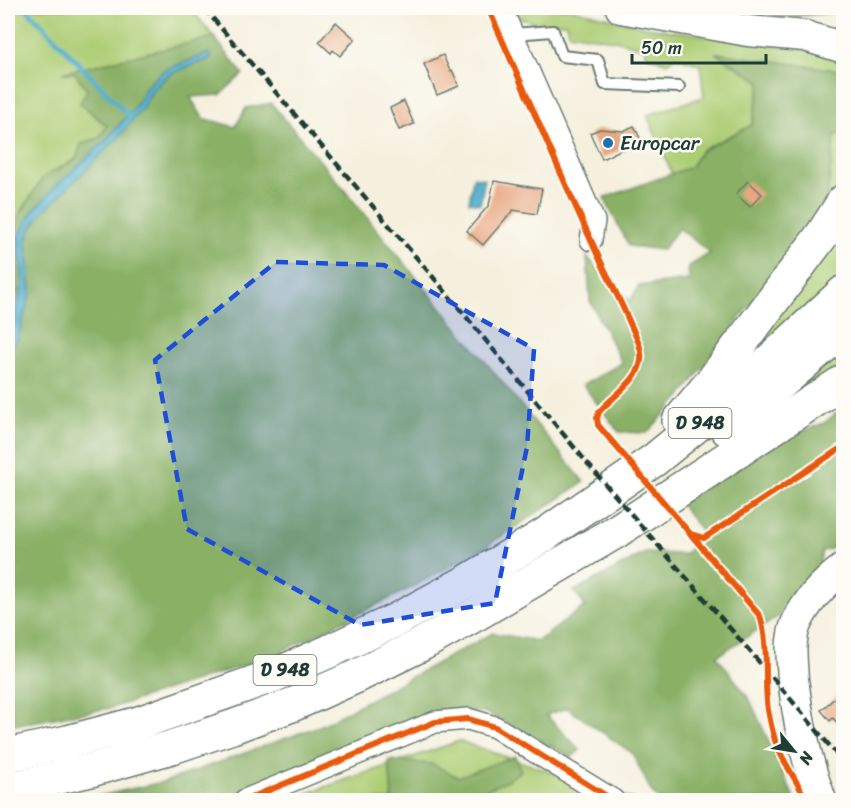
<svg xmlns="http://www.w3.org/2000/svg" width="851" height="808" font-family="Sriracha,sans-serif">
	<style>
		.green { fill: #adcd75; stroke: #668554; stroke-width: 1.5 }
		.forest { fill: #8ab066; stroke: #54764d; stroke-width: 1.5 }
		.water { fill: #4cabca; stroke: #36747f; stroke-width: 1.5 }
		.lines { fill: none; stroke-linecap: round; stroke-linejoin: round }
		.stream { stroke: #4cabca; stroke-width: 5 }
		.building { fill: #e8a780 }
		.lane-casing { stroke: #6a7c70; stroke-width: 14 }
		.street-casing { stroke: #6a7c70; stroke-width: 24 }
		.secondary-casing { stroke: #6a7c70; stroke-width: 33 }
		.highway-casing { stroke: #6a7c70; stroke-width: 36 }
		.lane { stroke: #fff; stroke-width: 10 }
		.street { stroke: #fff; stroke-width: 21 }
		.secondary { stroke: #fff; stroke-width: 30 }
		.highway { stroke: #fff; stroke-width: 33 }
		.rail { stroke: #1f3d34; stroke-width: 4.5; stroke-dasharray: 9 4.5; stroke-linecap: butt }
		.cycleway-casing { stroke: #fdfcf7; stroke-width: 10 }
		.cycleway { stroke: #e8590c; stroke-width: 6 }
		.marked { fill: #1d4ed8; fill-opacity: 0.2; stroke: #1d4ed8; stroke-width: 4.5; stroke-dasharray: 12 8; stroke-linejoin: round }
		.poi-dot { fill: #1f6fb2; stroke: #fdfcf7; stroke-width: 2 }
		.labels { text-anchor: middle; stroke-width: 5; stroke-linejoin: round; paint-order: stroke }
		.shield { fill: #fdfcf7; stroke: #62766e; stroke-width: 1.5 }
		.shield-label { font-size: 18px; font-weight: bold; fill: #1f3d34 }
		.poi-label { font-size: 20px; fill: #1f3d34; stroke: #fdfcf7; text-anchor: start }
	</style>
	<rect width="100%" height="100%" fill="#fdfcf7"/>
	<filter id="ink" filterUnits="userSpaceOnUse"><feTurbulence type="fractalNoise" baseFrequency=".0167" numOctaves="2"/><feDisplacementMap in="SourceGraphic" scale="12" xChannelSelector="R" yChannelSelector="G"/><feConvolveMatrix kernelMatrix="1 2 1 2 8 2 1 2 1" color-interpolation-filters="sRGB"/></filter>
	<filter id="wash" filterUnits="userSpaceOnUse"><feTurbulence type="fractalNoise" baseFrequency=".008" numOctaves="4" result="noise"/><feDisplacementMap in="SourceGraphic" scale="24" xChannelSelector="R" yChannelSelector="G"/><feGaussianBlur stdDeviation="1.35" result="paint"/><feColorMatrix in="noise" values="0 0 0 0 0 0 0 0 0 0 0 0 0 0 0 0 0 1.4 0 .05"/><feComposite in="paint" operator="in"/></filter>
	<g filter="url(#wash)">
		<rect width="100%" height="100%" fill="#f5f0de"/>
		<!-- green -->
		<g class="green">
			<polygon points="8,8 190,8 214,37 76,159 13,224 17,292 8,305"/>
			<path d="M509,8H569L646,27L843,55V71L717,53L761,82L752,125L701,150L691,167L672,174L647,115L704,97L700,65L676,57L667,63L646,55V49L620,41L569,33L566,23C548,23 519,25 509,8Z"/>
			<polygon points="843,133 843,177 826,204 835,135"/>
			<polygon points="843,220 843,280 707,404"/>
			<polygon points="843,344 843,371 744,435"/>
			<polygon points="459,741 636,800 287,800"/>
		</g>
		<!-- forest -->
		<g class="forest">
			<polygon points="698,8 843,8 844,11 782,18"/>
			<polygon points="214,37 243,74 220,95 190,97 203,118 235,127 246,108 271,103 342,187 584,482 485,547 405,591 270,657 111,708 8,726 8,305 17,292 13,225 43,177 76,159 81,144 99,138 107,126 80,103 87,90 75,73 62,73"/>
			<polygon points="715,53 843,71 843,133 835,135 826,204 682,395 647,433 619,432 583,385 622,363 590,301 587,257 630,301 639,286 689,280 688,267 710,253 679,228 662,250 629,246 604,198 691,167 701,151 752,125 761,82"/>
			<polygon points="843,408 843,546 822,551 818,573 784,613 717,656 750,700 795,800 659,800 651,791 632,753 567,708 546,715 580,750 572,757 484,712 426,716 336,755 233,795 208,800 81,800 167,781 322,725 493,633 538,641 585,606 574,591 645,553 686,554 701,530 680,504 779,440 824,423"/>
			<polygon points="515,756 521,771 506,781 465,799 464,800 392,800 389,760 432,764 458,777"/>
		</g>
		<!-- water -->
		<g class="water">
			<polygon points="209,53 212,58 170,74 153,90 142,109 119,137 43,212 32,227 27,240 31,292 18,339 8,353 8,339 23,283 18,238 30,214 57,185 105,141 137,104 146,87 164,70"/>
			<polygon points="473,177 485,179 480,204 469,202"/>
		</g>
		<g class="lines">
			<!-- stream -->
			<polyline class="stream" points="26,8 128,115"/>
		</g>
		<g id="blocks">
			<!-- building -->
			<g class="building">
				<polygon points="336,22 355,39 340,56 333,50 331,53 319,42"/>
				<polygon points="443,55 450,71 452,70 459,86 437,95 424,64"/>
				<polygon points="404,101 414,124 399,130 390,108"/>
				<polygon points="634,126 641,140 602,159 590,133 600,129 623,131"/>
				<polygon points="494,181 542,189 537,214 513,210 483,245 467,231 489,205"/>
				<polygon points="748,181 762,194 750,207 736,194"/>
				<polygon points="843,691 843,730 833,718 830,721 821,710"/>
			</g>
		</g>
	</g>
	<g filter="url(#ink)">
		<use href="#blocks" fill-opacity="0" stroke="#6a7c70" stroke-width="1.5"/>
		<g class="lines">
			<defs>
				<polyline id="lane" points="513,34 553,31 562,56 598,60 605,84 679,87"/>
				<g id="street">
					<polyline points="501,8 594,221 591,240"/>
					<polyline points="245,800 435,722 468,719 495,727 613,800"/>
				</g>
				<g id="secondary">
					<polyline points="621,8 748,31 805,36 844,48"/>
					<path d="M821,800C806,761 798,721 793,679C792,662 789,641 796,624C806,602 824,583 844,568"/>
				</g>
				<g id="highway">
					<polyline points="679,421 714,379 822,235 844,201"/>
					<polyline points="727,429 844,329"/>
					<polyline points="8,755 68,742 136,724 275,675 330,651 398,619 470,580 543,536 654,460 723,404 844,292"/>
					<polyline points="8,789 91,770 172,747 232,727 294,704 355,677 422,644 478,613 617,531 844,381"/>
				</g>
			</defs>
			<!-- lane casing -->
			<use href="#lane" class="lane-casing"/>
			<!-- street casing -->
			<use href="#street" class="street-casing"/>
			<!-- secondary casing -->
			<use href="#secondary" class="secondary-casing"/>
			<!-- highway casing -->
			<use href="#highway" class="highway-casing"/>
			<!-- lane -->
			<use href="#lane" class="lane"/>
			<!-- street -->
			<use href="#street" class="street"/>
			<!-- secondary -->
			<use href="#secondary" class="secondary"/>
			<!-- highway -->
			<use href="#highway" class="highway"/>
			<!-- rail -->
			<polyline class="rail" points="204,8 439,284 593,470 767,671 844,763"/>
			<defs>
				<g id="cycleway">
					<path d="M488,8C522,84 555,162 590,238C602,266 617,293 629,321C634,333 643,347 641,360C639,381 611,397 599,412L597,418L598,425L760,616C770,647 763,679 768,710C770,721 773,735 777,746C785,765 798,782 806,800"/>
					<polyline points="690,534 704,538 844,446"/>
					<polyline points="245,800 435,722 468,719 495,727 613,800"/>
				</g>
			</defs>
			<!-- cycleway casing -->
			<use href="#cycleway" class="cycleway-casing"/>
			<!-- cycleway -->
			<use href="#cycleway" class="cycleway"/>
		</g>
	</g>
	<!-- marked area -->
	<path class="marked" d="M276,262L384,265L534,349L527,447L495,603L360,625L187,529L155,360Z"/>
	<!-- markers -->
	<circle class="poi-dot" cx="608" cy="143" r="6"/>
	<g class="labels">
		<!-- shield labels -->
		<g class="shield">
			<rect x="668.5" y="408" width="63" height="30" rx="4.5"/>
			<rect x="253.5" y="655" width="63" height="30" rx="4.5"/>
		</g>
		<g class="shield-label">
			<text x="700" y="429">D 948</text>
			<text x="285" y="676">D 948</text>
		</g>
		<!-- poi labels -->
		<g class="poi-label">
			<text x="620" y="150">Europcar</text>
		</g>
	</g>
	<!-- margin -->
	<rect width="851" height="808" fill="none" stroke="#fdfcf7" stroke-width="30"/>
	<!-- north arrow -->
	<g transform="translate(794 751) rotate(120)" stroke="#fdfcf7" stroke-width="4.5" paint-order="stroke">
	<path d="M0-4.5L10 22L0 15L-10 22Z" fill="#1f3d34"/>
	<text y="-9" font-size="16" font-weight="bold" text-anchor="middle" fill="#1f3d34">N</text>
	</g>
	<!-- scale -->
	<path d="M632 54v9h134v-9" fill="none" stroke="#1f3d34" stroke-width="3"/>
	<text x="641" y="54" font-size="18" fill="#1f3d34" stroke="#fdfcf7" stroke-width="4.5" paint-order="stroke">50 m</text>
</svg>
